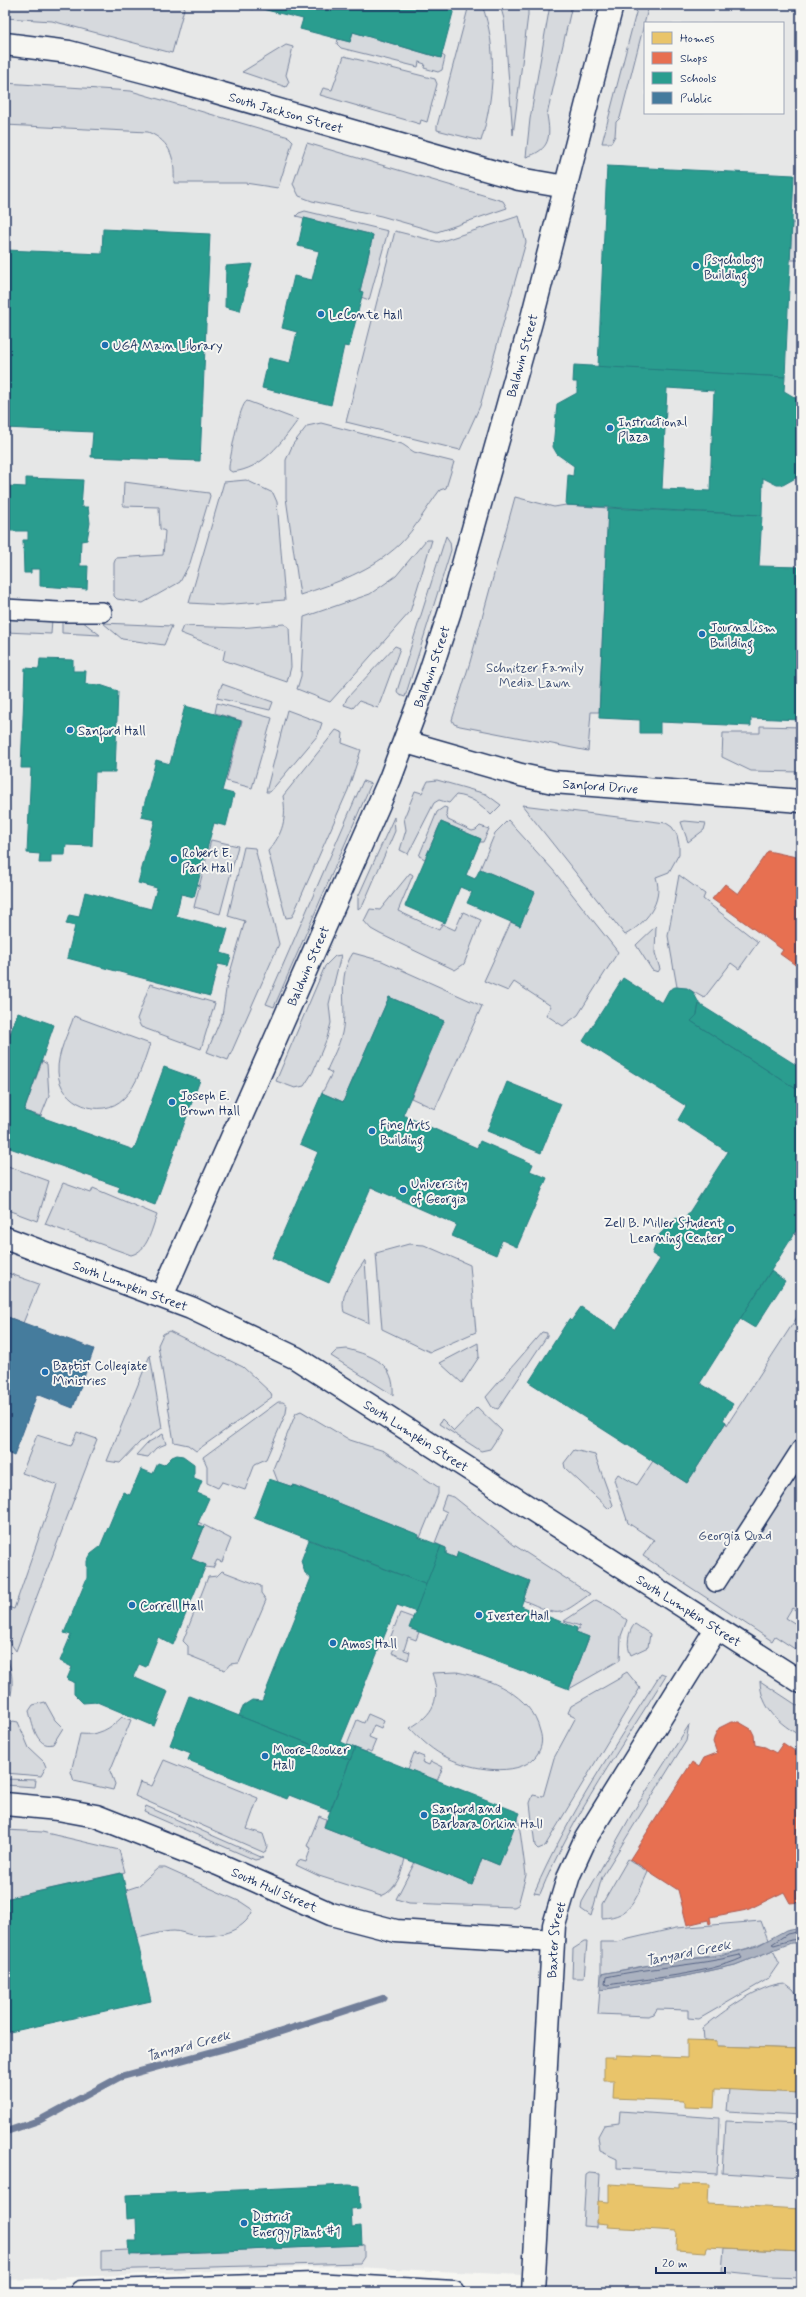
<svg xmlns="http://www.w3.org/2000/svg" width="806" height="2297" font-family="Mynerve,sans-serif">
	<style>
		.built { fill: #e6e7e7; fill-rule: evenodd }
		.green { fill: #d6d9dd; stroke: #78849e }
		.water { fill: #abb2c0; stroke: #717e99 }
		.homes { fill: #e9c46a; stroke: #ab9766 }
		.shops { fill: #e76f51; stroke: #aa5c55 }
		.schools { fill: #2a9d8f; stroke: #267c80; fill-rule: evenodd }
		.public { fill: #457b9d; stroke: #38648a }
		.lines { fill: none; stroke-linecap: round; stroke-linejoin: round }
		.shore { stroke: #556385; stroke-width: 1 }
		.stream { stroke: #717e99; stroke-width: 7 }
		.pedestrian-casing { stroke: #1b2f5e; stroke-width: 22 }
		.minor-casing { stroke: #1b2f5e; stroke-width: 25 }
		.tertiary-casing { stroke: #1b2f5e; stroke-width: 25 }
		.secondary-casing { stroke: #1b2f5e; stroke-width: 25 }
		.pedestrian { stroke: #f6f6f2; stroke-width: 19 }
		.minor { stroke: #f6f6f2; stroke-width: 22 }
		.tertiary { stroke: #f6f6f2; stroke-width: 22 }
		.secondary { stroke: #f6f6f2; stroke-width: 22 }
		.poi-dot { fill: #1f6fb2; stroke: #f6f6f2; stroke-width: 1.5 }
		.labels { text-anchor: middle; stroke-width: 4; stroke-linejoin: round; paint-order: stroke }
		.street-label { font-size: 13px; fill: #1b2f5e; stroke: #f6f6f2 }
		.poi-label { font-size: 13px; fill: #1b2f5e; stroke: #f6f6f2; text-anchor: start }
		.park-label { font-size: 13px; fill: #405177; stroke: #f6f6f2 }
		.water-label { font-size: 14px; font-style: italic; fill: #46567b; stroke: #f6f6f2 }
	</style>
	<rect width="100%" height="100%" fill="#f6f6f2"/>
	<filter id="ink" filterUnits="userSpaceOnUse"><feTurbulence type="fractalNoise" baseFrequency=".025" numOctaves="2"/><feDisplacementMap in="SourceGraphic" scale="8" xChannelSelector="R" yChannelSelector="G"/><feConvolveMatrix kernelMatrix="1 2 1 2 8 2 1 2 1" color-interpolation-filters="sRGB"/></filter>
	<g filter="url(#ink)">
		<!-- built -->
		<path class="built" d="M5,5H801V2292H543V2276L334,2266L5,2280ZM645,23H783V113H645Z"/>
		<!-- green -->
		<g class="green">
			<polygon points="5,5 185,5 172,53 52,21 5,18"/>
			<path d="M469,5H482C498,48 494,98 481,141L437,130V126Z"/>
			<polygon points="500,5 528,5 528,15 513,135 504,19"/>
			<path d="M550,5H572L547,115C551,137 550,150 526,157L530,119Z"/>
			<polygon points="638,5 649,5 620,118 616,122 615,136 611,143 602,143"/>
			<polygon points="353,32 441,58 442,55 445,57 442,70 438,72 424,68 425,64 419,62 418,67 341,48 337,44 338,39 350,42"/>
			<polygon points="286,45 293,47 286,75 289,82 286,87 242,72"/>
			<polygon points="344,56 435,79 437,84 427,122 421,120 420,124 320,95 323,88 332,90"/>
			<path d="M5,83L131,91L289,137L293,141L278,188L245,183H174C175,160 172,142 148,132L5,125Z"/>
			<polygon points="307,143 503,201 507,208 437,232 381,216 312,201 299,196 293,184"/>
			<polygon points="305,211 388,231 369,300 361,297 360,291 373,235 296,216 299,213"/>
			<polygon points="519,216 526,242 480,406 460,450 346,422 395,231 439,242"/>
			<polygon points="792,223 801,223 801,260 790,260"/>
			<path d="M247,401L298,420C281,443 263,469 232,472L229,470V466C231,455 239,405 247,401Z"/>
			<path d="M321,423L402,444L414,452L454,462L446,488L440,490C427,507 415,529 400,544C371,571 336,583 300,595L286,498V460L293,444L307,426Z"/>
			<polygon points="246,480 273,493 277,502 285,600 222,605 189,603 224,482"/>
			<polygon points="124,482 209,493 210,496 190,563 180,582 143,603 117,599 114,596 114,563 116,558 163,555 165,531 160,529 159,507 123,506"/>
			<polygon points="515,497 554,507 566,505 608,508 599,712 591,712 588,751 460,726 454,724 452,720 470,662"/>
			<polygon points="446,536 450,542 451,550 405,697 399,695 397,691"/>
			<polygon points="426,540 432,540 410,612 330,702 297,689 301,676 304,617 370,594 396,576"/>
			<polygon points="5,617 52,619 51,634 5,632"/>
			<polygon points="62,620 82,621 100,635 62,633"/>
			<polygon points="103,623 172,626 164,645 122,639"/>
			<polygon points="284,624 289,627 291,667 287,682 223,660 225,650 180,633 183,626 240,628"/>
			<polygon points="395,646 400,648 378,708 359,701 353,708 344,705 347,698"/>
			<polygon points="222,684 273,702 270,710 217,698"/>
			<polygon points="217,703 272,718 252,788 226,781 242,721 215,713"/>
			<polygon points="287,710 322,723 318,735 270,792 266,792"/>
			<polygon points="760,726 801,727 801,772 751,771 722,757 723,733 760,733"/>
			<path d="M336,730L343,733L342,743L361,750L348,790L292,917L286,918L268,851C283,834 287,818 283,796Z"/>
			<path d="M437,780L486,794L501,805L491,815C482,805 470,796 456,795L449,803L439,800L434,803L408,854L400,850L406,830L404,818L415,791L422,793L428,781Z"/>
			<polygon points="363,781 371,784 274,1007 266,1004"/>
			<path d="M522,805L666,823L672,827L677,835L679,845V854L669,872L656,877C664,902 646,923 625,935Z"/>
			<polygon points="444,807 447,808 446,814 448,820 472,831 476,830 480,826 489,829 483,842 480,842 481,839 441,822 425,859 419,856 437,812"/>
			<polygon points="394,817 395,831 363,905 358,909 358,897"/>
			<polygon points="508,820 553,870 618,952 578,1015 563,1026 546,1015 551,1006 514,982 508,991 484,981 511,922 520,926 534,892 480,869 495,833"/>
			<polygon points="685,821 706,823 704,830 688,842 681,822"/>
			<polygon points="211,840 238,846 220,914 194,907"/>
			<polygon points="244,847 255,848 279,944 228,1060 207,1052 222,1016 227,983 245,921 228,916"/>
			<polygon points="410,873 413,875 398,911 439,930 442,924 455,930 463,912 481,920 464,964 455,970 380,934 371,929 364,921 370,909 380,910"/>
			<polygon points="679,875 705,894 703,899 758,942 739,969 731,963 704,998 690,990 677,987 668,936"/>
			<polygon points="656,926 655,953 660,969 658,972 652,970 636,945"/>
			<path d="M353,953L382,961L482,1006L435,1109L411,1098L444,1021L389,997L343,1102L322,1093L332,1073L327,1070C332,1058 339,1046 342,1033C348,1005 336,978 353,953Z"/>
			<polygon points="341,955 329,1004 331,1023 327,1038 313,1072 304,1086 295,1088 276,1081 325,966 335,956"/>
			<polygon points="150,984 215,1003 201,1049 141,1027 137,1019"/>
			<path d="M74,1016L150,1044C143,1063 138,1084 124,1098C101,1121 59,1103 58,1072C57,1053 68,1034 74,1016Z"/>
			<polygon points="42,1061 47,1064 49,1096 41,1116 24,1111"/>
			<polygon points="5,1165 49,1181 37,1221 5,1209"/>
			<path d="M63,1183L91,1193L93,1188L157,1215C151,1230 148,1251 131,1255L45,1224Z"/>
			<polygon points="409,1244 424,1245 470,1265 476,1332 430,1352 382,1329 376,1253"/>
			<path d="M365,1260L369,1323L344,1312C339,1292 355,1276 365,1260Z"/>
			<polygon points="5,1272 39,1284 23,1323 5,1316"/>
			<polygon points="801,1311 801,1613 792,1608 786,1618 801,1627 801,1653 775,1636 772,1641 643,1556 654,1540 628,1523 614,1480 618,1474 637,1485 653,1461 687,1483 726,1422 727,1425"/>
			<polygon points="169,1331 243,1367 271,1393 272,1397 196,1451 188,1445 174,1442 158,1345 163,1334"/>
			<polygon points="542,1332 547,1333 547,1336 498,1409 492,1407 486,1397"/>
			<polygon points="478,1343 479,1357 462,1383 440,1363"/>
			<path d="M347,1349C374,1356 395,1364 393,1395L331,1356L337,1350Z"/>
			<polygon points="150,1355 162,1428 140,1442 120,1463 107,1461"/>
			<polygon points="278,1402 283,1402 287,1405 286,1413 266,1459 255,1464 245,1490 222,1482 218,1488 207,1483 207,1466 203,1457"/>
			<polygon points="477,1407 502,1431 490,1449 481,1451 439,1424 442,1419 454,1431"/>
			<polygon points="301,1411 350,1440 384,1451 438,1487 438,1494 420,1538 418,1535 294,1485 293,1487 278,1482 273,1469 296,1413"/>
			<polygon points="77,1432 97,1439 16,1651 5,1636 5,1606 14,1609 57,1485 22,1473 37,1435 71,1446"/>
			<polygon points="163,1434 166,1444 156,1448 148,1457 136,1455 147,1443"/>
			<polygon points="574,1450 595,1455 613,1505 609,1509 565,1468 564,1463"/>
			<path d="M446,1495L454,1497L514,1545L590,1594C555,1619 561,1616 523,1600L530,1581L458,1552L456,1558L446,1554V1548L435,1543L447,1512L441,1509Z"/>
			<polygon points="198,1522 231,1539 222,1562 217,1560 213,1568 205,1567 206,1565 191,1559 204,1527 197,1525"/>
			<polygon points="222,1571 261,1586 261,1593 266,1600 239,1663 230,1664 225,1670 188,1655 188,1646 183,1641 208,1577 217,1576"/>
			<polygon points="596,1600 611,1608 627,1620 621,1636 620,1660 569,1689 589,1637 576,1632 580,1626 564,1621"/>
			<polygon points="400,1613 414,1618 410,1628 419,1632 416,1640 408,1637 404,1650 410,1652 408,1660 392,1653 396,1644 389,1641"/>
			<path d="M635,1624L650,1634L648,1647L631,1655C626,1647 628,1630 635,1624Z"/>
			<path d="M5,1654C14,1672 15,1693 5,1711Z"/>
			<path d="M457,1672C490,1679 531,1694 540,1731C543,1740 542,1749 535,1757C517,1778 470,1769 448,1758C433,1751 421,1740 410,1728C434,1714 441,1699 432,1673Z"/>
			<polygon points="627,1672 640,1688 545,1846 538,1849 535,1846 530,1803 533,1795 543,1797 554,1758 576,1717 568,1713 571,1706 622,1677 622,1675"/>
			<path d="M661,1673L666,1675C622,1747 572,1816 540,1894L534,1893C568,1815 616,1744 661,1673Z"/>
			<path d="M760,1681L801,1708V1736C779,1724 761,1708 760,1681Z"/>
			<path d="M45,1702L55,1720L63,1728L53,1744C36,1749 32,1722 29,1711L33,1705Z"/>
			<polygon points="368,1714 384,1721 381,1728 374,1725 369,1737 376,1740 371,1752 367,1750 366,1752 347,1745 357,1720 364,1723"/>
			<path d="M122,1717L131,1720L110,1771L115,1784L113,1790L74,1781L71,1772L80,1734C98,1736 110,1729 122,1717Z"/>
			<polygon points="13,1721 18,1722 29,1748 44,1762 46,1767 41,1776 5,1773 5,1731"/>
			<polygon points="689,1725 686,1741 602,1877 591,1916 581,1909 582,1902 633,1812"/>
			<polygon points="414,1753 424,1757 422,1762 429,1765 431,1761 443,1767 437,1781 408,1769"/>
			<polygon points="164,1760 258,1798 247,1829 263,1834 267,1846 265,1853 135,1796 140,1782 152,1786"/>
			<polygon points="5,1779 36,1780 35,1787 5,1785"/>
			<polygon points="146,1806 263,1858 255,1860 144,1812"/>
			<path d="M319,1816L326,1819L324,1827L405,1858C402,1873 396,1891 381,1896L319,1876L296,1865L299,1860L306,1862L311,1848L307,1846Z"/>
			<polygon points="518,1816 526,1875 518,1905 514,1907 409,1903 396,1899 415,1862 472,1885 482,1858 499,1865"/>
			<polygon points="5,1830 42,1832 119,1850 125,1872 5,1899"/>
			<path d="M628,1859L648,1872C636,1897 633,1917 602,1918V1904Z"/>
			<path d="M158,1868H165L241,1902L253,1910C244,1933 215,1938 192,1935C186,1934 180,1931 174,1931C162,1931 149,1936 137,1938L126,1890L138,1886Z"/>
			<path d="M761,1921L768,1940C740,1954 710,1956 679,1960C653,1964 627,1969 601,1974V1942H616L676,1928Z"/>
			<polygon points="584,1942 587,1942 584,1978 572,1978 573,1949"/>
			<polygon points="773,1950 779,1963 768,1979 699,2019 688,2018 688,2010 657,2009 654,2014 648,2016 598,2014 600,1990 691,1975 735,1965"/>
			<path d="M785,1983L793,1989L801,2000V2049L717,2046L716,2041L704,2040L703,2028C722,2012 760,1984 785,1983Z"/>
			<polygon points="729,2089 801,2093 801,2115 727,2111"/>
			<polygon points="620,2111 719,2118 717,2174 617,2168 617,2159 600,2151 598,2136 604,2125 619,2123"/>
			<polygon points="725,2121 801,2124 801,2178 722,2173"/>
			<polygon points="589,2173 600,2174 597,2227 583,2226 586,2175"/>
			<polygon points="352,2245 364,2245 364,2257 360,2263 101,2270 101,2251 129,2250 129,2254 138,2255"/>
			<polygon points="724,2248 801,2252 801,2278 770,2277 722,2272"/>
		</g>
		<!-- water -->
		<polygon class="water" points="801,1927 801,1943 791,1943 735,1965 691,1975 600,1990 601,1974 679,1960 721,1956 757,1946 786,1930"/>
		<!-- homes -->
		<g class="homes">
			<polygon points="687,2040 717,2041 717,2046 801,2049 801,2093 715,2089 714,2108 684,2107 684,2101 613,2098 614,2080 604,2080 604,2058 616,2058 616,2055 687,2058"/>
			<polygon points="609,2184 679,2188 679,2184 709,2185 708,2204 801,2209 801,2252 707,2247 706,2252 676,2250 677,2231 607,2227 608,2224 597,2223 598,2201 609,2202"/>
		</g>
		<!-- shops -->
		<g class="shops">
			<polygon points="768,851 801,858 801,969 780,954 783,950 712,899 725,884 738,894"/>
			<polygon points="731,1722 739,1722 751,1729 754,1735 755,1745 765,1747 776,1753 783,1743 801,1755 801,1902 790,1903 784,1892 747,1910 710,1917 711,1923 709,1924 708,1920 687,1925 678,1890 630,1859 692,1762 699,1767 704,1758 717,1753 713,1742 715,1735 719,1728"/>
		</g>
		<!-- schools -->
		<g class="schools">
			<polygon points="238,5 455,5 441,58 353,32 350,42 300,29 303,19 254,7 253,9"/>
			<polygon points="607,166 794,175 785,377 598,367"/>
			<polygon points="304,218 373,235 360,291 363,292 349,347 344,346 331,405 262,388 269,358 290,363 297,332 282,328 294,276 312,280 319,251 298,246"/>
			<polygon points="103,229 210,234 200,461 91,457 93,432 5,428 5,250 102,254"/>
			<polygon points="252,264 240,311 225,307 226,266"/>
			<path d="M574,365L785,377L784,391L801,401V475L783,485H777L763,478L762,515L566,505L568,475L573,476L574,466L557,454L553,447L557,404L577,393V382H573ZM667,388L714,391L710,491L662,489Z"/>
			<polygon points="5,477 7,486 26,487 26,478 83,480 81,507 88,507 90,523 87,540 81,541 80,566 88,566 87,589 40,586 40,569 31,569 31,573 24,573 23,540 28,540 28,531 5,531"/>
			<polygon points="608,508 762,515 759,566 801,567 801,720 751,718 751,726 660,722 660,733 640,733 640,720 599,718"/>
			<polygon points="40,659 73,660 73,671 86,671 85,684 100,685 118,691 115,772 95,772 92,846 66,845 65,855 51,855 51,863 39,863 40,854 27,853 31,768 21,768 25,668 39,669"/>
			<polygon points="185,706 241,721 222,791 234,794 226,826 214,823 194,897 181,894 176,916 228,929 221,953 231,956 228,966 218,964 210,996 67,958 75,926 66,924 69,915 79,917 85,892 151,909 157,888 138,883 155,820 141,817 156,760 170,764"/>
			<polygon points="441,822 481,839 466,875 475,879 480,869 535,892 520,926 467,903 472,892 460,887 445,923 405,906"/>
			<polygon points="623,978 662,1003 669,990 675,987 687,988 693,992 699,1003 697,1015 691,1021 801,1092 801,1223 700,1383 733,1404 723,1420 726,1422 687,1483 529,1382 569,1319 571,1321 581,1307 616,1330 660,1259 652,1254 660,1234 676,1218 683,1222 728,1152 678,1120 686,1106 583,1041"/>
			<polygon points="389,997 444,1021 403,1115 477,1148 480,1141 533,1164 530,1171 547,1178 517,1247 502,1240 496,1255 452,1236 457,1225 371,1187 329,1283 272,1258 318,1152 300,1144 322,1093 343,1102"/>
			<polygon points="699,1004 801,1068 801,1092 691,1021 697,1015"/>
			<polygon points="18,1012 54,1025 24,1111 134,1150 164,1067 200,1080 155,1205 118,1191 120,1187 7,1147 5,1150 5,1048"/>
			<polygon points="507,1082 561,1104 541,1153 487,1131"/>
			<polygon points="771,1271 785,1281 755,1328 740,1319"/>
			<polygon points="177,1455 183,1456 194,1464 194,1478 202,1481 197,1493 209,1498 197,1525 204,1527 191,1559 206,1565 173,1645 158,1637 146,1667 139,1664 133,1677 168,1692 154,1726 97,1702 83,1703 74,1694 74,1682 67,1679 72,1667 60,1661 71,1635 64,1633 87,1578 87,1561 91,1554 100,1547 123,1492 130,1495 141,1469 153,1474 158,1463 164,1465 172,1457"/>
			<polygon points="269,1479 293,1487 293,1485 419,1535 418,1537 441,1546 427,1585 254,1518"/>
			<polygon points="309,1540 427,1585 416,1612 397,1605 341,1742 355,1748 350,1760 239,1716 244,1705 252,1700 262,1701 311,1578 305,1573 301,1561"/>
			<polygon points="441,1546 446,1548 446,1554 456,1558 458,1552 530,1581 521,1606 577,1628 576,1632 589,1637 569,1689 409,1628"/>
			<polygon points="189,1696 350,1760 330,1811 289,1795 287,1799 188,1760 191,1753 170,1745"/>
			<polygon points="355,1748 520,1813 499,1865 482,1858 472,1885 324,1827"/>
			<polygon points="122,1873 151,2001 5,2033 5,1899"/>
			<polygon points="349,2185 359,2186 360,2208 351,2209 352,2227 361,2226 362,2245 129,2255 128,2241 137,2241 136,2218 127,2219 126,2195"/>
		</g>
		<!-- public -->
		<polygon class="public" points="5,1316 94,1349 73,1408 37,1394 14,1456 5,1452"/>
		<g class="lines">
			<!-- shore -->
			<g class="shore">
				<polyline points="801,1931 787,1934 772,1944 774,1945 791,1940 801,1939"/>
				<path d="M740,1955L742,1958C707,1974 646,1979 607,1985L605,1984L606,1977C650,1967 696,1966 740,1955Z"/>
			</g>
			<!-- stream -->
			<polyline class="stream" points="5,2132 40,2120 120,2077 252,2041 384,1998"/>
			<defs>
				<g id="pedestrian">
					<polyline points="5,609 58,612 102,612"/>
					<polyline points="716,1582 801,1450"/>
				</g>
				<g id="minor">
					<path id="s1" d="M5,44L69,52L157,75L519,179L566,187"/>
					<path id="s2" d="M406,742L521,775L553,782L801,801"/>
					<path id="s3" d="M5,1804L58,1809L96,1816L218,1864L331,1914L396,1931L553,1941"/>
					<polyline points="81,2292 314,2284 454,2292"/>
				</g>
				<g id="tertiary">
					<path id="s4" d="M162,1296L390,779L430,672L450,611L531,322L612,5"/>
				</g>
				<g id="secondary">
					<path id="s5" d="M5,1238L191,1308L296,1358L801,1682"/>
					<path id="s6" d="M533,2292L554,1925L569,1875L586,1838L716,1629"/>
				</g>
			</defs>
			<!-- pedestrian casing -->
			<use href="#pedestrian" class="pedestrian-casing"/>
			<!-- minor casing -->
			<use href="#minor" class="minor-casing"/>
			<!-- tertiary casing -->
			<use href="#tertiary" class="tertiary-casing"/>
			<!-- secondary casing -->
			<use href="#secondary" class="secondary-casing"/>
			<!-- pedestrian -->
			<use href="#pedestrian" class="pedestrian"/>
			<!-- minor -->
			<use href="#minor" class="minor"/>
			<!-- tertiary -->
			<use href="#tertiary" class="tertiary"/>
			<!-- secondary -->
			<use href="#secondary" class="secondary"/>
		</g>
	</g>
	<!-- markers -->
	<g class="poi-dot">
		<circle cx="696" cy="266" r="4"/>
		<circle cx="321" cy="314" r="4"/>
		<circle cx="105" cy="345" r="4"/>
		<circle cx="610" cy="428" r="4"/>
		<circle cx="702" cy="634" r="4"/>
		<circle cx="70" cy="730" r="4"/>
		<circle cx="174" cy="859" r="4"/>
		<circle cx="172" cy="1102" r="4"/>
		<circle cx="372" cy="1131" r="4"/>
		<circle cx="403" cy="1190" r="4"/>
		<circle cx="731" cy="1229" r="4"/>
		<circle cx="45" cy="1372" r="4"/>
		<circle cx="132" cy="1605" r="4"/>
		<circle cx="479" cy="1615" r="4"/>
		<circle cx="333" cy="1643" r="4"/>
		<circle cx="265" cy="1756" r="4"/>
		<circle cx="424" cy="1815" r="4"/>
		<circle cx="244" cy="2223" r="4"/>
	</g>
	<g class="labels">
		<!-- street labels -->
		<g class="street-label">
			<text dy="5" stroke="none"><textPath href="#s1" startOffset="290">South Jackson Street</textPath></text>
			<text dy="5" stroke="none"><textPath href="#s4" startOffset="1009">Baldwin Street</textPath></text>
			<text dy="5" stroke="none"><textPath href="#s4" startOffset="685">Baldwin Street</textPath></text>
			<text dy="5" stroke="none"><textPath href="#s2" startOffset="200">Sanford Drive</textPath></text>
			<text dy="5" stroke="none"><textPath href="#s4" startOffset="361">Baldwin Street</textPath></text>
			<text dy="5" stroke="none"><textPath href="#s5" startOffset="134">South Lumpkin Street</textPath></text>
			<text dy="5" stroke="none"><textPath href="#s5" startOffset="458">South Lumpkin Street</textPath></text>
			<text dy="5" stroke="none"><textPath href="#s5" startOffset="782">South Lumpkin Street</textPath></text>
			<text dy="5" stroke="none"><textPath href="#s3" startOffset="285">South Hull Street</textPath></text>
			<text dy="5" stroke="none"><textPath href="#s6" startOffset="353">Baxter Street</textPath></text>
		</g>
		<!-- poi labels -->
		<g class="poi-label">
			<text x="704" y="264">Psychology<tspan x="704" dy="15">Building</tspan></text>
			<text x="329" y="319">LeConte Hall</text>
			<text x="113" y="350">UGA Main Library</text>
			<text x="618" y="426">Instructional<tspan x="618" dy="15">Plaza</tspan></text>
			<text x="710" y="632">Journalism<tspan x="710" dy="15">Building</tspan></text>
			<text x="78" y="735">Sanford Hall</text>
			<text x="182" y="857">Robert E.<tspan x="182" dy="15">Park Hall</tspan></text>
			<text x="180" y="1100">Joseph E.<tspan x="180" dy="15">Brown Hall</tspan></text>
			<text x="380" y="1129">Fine Arts<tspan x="380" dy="15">Building</tspan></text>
			<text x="411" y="1188">University<tspan x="411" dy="15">of Georgia</tspan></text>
			<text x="723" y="1227" text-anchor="end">Zell B. Miller Student<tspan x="723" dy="15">Learning Center</tspan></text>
			<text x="53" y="1370">Baptist Collegiate<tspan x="53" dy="15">Ministries</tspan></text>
			<text x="140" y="1610">Correll Hall</text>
			<text x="487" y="1620">Ivester Hall</text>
			<text x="341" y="1648">Amos Hall</text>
			<text x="273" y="1754">Moore-Rooker<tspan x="273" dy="15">Hall</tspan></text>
			<text x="432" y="1813">Sanford and<tspan x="432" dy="15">Barbara Orkin Hall</tspan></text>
			<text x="252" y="2221">District<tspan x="252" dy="15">Energy Plant #1</tspan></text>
		</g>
		<!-- park labels -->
		<g class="park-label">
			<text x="535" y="672">Schnitzer Family<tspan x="535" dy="15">Media Lawn</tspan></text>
			<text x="735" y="1540">Georgia Quad</text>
		</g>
		<!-- water labels -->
		<g class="water-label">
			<text transform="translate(688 1952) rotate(-11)" y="5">Tanyard Creek</text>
			<text transform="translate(188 2045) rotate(-15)" y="5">Tanyard Creek</text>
		</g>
	</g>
	<!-- margin -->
	<rect width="806" height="2297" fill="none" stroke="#f6f6f2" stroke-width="20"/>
	<rect x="10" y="10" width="786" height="2277" fill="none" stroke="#1b2f5e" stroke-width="1.5" filter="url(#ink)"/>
	<!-- legend -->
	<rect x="644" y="22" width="140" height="92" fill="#f6f6f2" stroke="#9ea6b7"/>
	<rect x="652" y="32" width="20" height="12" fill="#e9c46a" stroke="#9ea6b7"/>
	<text x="680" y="42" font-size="12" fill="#1b2f5e">Homes</text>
	<rect x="652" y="52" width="20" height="12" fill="#e76f51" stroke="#9ea6b7"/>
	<text x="680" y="62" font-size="12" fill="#1b2f5e">Shops</text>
	<rect x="652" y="72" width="20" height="12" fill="#2a9d8f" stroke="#9ea6b7"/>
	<text x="680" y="82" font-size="12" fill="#1b2f5e">Schools</text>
	<rect x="652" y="92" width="20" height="12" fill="#457b9d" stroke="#9ea6b7"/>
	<text x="680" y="102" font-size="12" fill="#1b2f5e">Public</text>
	<!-- scale -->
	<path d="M656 2267v6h69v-6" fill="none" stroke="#1b2f5e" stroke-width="2"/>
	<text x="662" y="2267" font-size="12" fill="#1b2f5e" stroke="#f6f6f2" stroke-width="3" paint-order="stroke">20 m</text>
</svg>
